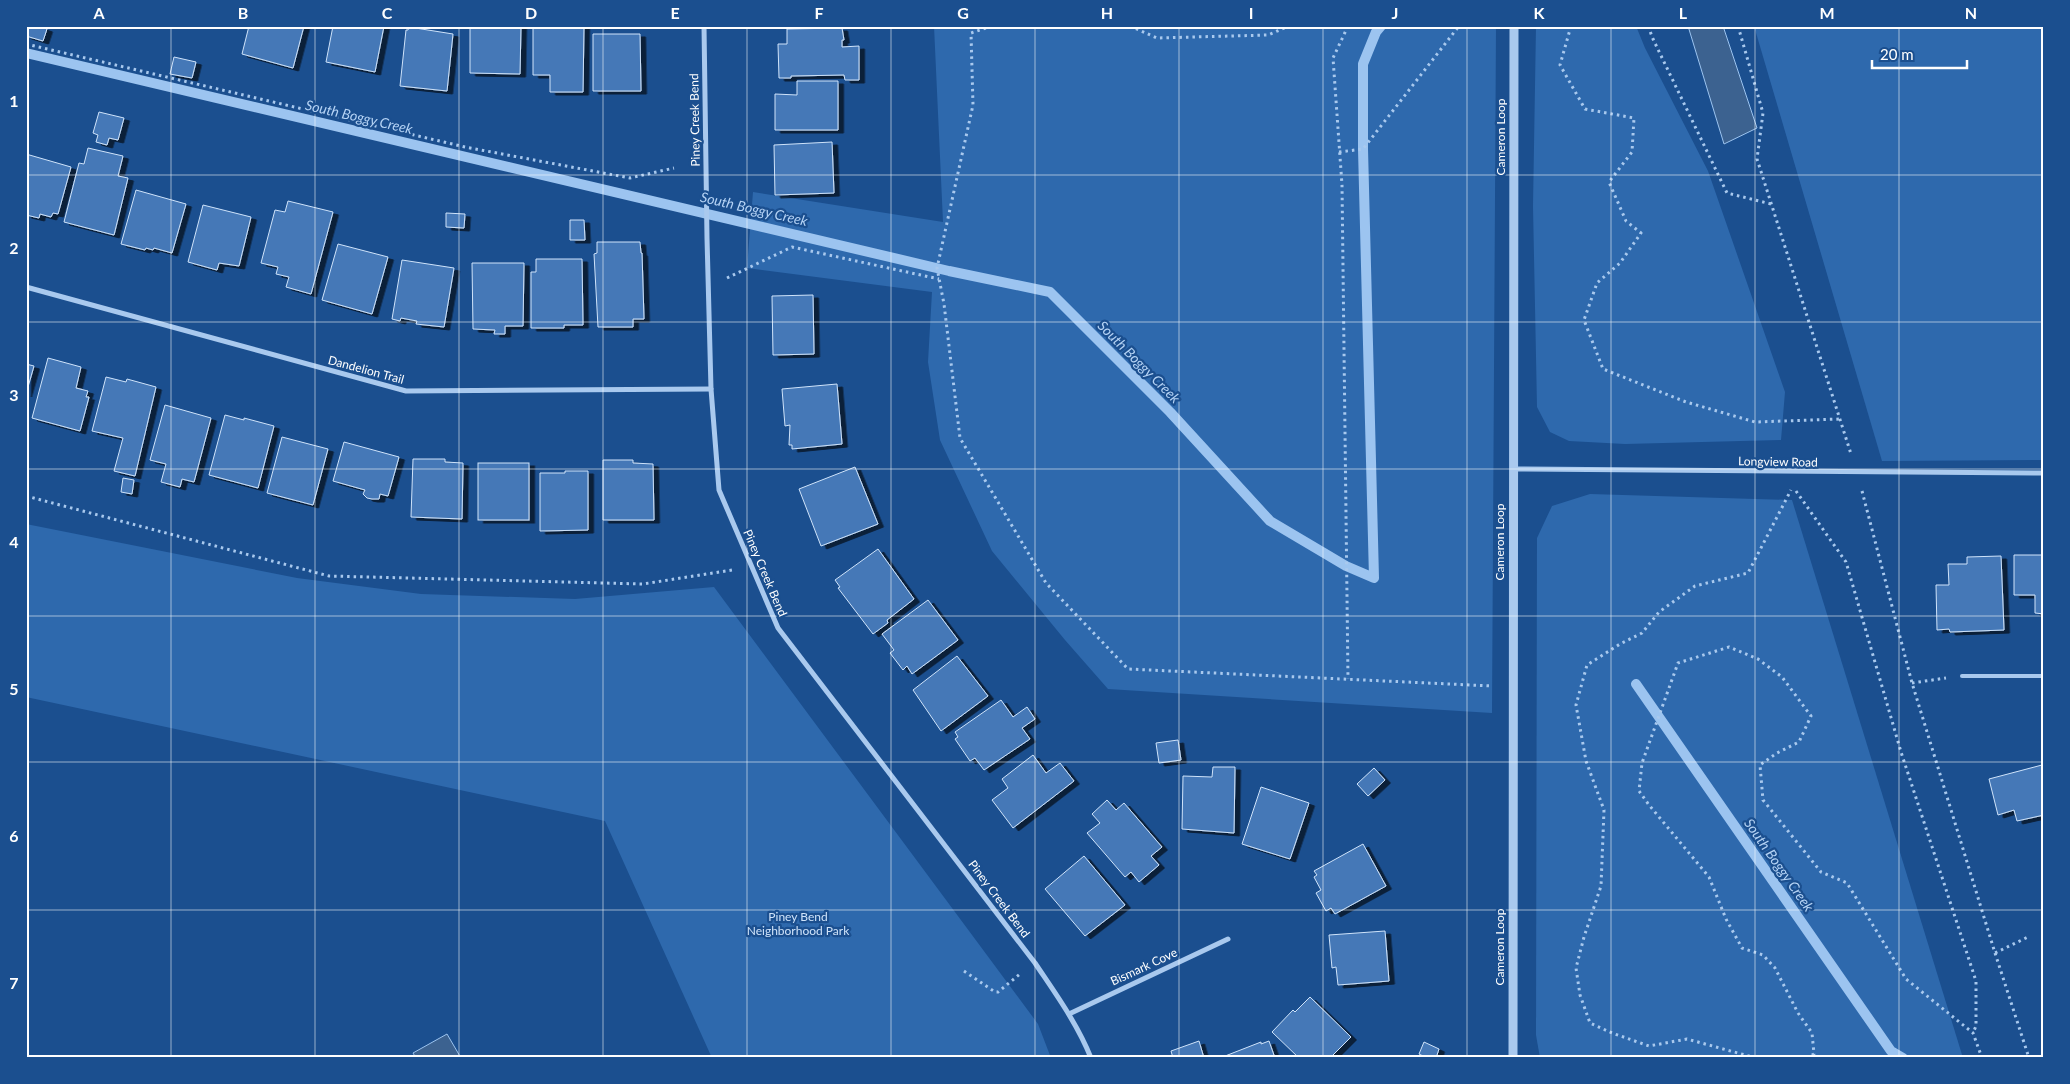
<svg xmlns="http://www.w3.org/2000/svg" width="2070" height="1084" font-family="Lato,sans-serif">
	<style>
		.green { fill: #2e69ad }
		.water { fill: #3c6290; stroke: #9cc4f0 }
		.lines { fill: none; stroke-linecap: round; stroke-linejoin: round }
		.stream { stroke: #9cc4f0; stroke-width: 10 }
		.building { fill: #4478b7; stroke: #cfe3fa; filter: url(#shadow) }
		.path { stroke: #a9c9ee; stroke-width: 3; stroke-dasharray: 2.5 4; stroke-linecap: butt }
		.service { stroke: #a9c9ee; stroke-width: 4 }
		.minor { stroke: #a9c9ee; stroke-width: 5 }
		.tertiary { stroke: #a9c9ee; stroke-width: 9 }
		.grid { fill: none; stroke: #fff; stroke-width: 1; stroke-opacity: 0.55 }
		.labels { text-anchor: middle; stroke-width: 4.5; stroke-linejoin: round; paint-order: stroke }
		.street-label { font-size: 12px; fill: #fff; stroke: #1b4f8f }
		.park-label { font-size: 12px; fill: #cfe3fa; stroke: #1b4f8f }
		.water-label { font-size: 14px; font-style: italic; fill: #b5d3f5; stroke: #1b4f8f }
		.neatline { fill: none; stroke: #fff; stroke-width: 2 }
		.grid-label { font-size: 16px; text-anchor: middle; font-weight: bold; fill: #fff }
	</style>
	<defs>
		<filter id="shadow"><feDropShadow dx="5.5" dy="3" stdDeviation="0" flood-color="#0009"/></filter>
	</defs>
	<rect width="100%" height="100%" fill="#1b4f8f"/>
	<!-- green -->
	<g class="green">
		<polygon points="934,26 1496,26 1492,713 1108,689 1065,640 992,551 940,440 928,362 932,292 747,268 753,192 943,222"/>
		<polygon points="1536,26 1636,26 1645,48 1708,171 1785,392 1781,440 1625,444 1569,441 1550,432 1537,407 1533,206"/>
		<polygon points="1754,26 2044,26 2044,460 1882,461"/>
		<polygon points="1590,494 1792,500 1963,1058 1540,1058 1536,1035 1537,538 1552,506"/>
		<polygon points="26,524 297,578 421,594 575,599 714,587 1038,1024 1051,1058 712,1058 605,821 26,697"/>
	</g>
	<!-- water -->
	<g class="water">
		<polygon points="1688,26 1723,26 1757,128 1724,144"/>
		<polygon points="447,1034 461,1058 416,1058 413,1053"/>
	</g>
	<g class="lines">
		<!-- stream -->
		<g class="stream">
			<polyline points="26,53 949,271 1050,292 1170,412 1270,521 1346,566 1374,578 1363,149 1363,64 1376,32 1381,26"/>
			<polyline points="1636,684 1891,1051 1903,1058"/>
		</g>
	</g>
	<!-- building -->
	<g class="building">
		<polygon points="26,26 38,26 47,29 43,41 26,36"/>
		<polygon points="249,26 304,26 293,68 242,54"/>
		<polygon points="333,26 384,26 375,72 326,62"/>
		<polygon points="470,26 521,26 520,74 470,73"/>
		<polygon points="533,26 584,26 583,92 550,92 550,75 533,75"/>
		<polygon points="409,27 453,34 447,91 400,86 406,30 408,30"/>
		<polygon points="842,28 844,40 842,40 842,47 859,46 859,80 845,80 844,75 791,76 791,78 779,78 778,44 787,44 787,29"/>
		<polygon points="593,34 640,34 641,91 593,91"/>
		<polygon points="174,57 196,62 192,78 170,74"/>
		<polygon points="797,81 838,81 838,130 775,130 775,94 797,95"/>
		<polygon points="99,112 124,118 118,140 109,138 107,145 96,142 98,135 93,133"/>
		<polygon points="832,142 834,193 775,195 774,145"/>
		<polygon points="88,148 123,156 118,176 128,178 114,235 64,222 79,163 84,164"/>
		<polygon points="26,154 71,167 58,214 53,213 51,217 40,214 39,218 26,215"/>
		<polygon points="136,190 186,204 172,253 154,248 153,250 146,248 145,250 121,244"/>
		<polygon points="288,201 333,212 311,294 286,287 289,277 276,274 278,267 261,263 275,210 285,212"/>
		<polygon points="203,205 251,217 239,266 219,263 217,270 188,262"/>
		<polygon points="446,213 465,214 464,228 446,227"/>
		<polygon points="570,220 584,220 585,240 570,240"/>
		<polygon points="597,242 640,242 641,253 642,253 644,319 633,319 633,327 598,327 594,254 597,253"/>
		<polygon points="338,244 388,257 372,314 322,300"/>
		<polygon points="536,259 582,259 583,325 564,325 564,328 531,328 531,272 536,272"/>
		<polygon points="402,260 454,268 444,327 416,324 417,321 401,318 400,321 392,319"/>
		<polygon points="472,263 524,263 523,326 505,326 505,334 494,334 495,330 473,329"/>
		<polygon points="813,295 814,354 773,355 772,296"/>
		<polygon points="48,358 81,367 76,388 88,391 86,397 89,397 80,431 32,418"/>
		<polygon points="26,364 34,366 26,394"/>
		<polygon points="106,377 126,382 127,379 156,387 135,476 114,471 123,438 92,431"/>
		<polygon points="837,384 842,444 792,449 792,445 789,445 790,425 785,426 782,389"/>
		<polygon points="165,405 211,418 194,482 182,479 180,487 161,482 166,464 150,460"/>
		<polygon points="225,415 244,420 244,418 274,426 258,488 209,475"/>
		<polygon points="282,437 328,449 313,505 267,493"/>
		<polygon points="344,442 399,457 388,496 380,494 379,499 372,499 367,498 363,494 365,490 333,481"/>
		<polygon points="413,459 445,459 445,462 463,463 462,519 411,517"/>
		<polygon points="603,460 633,460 633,463 653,464 654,520 603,520"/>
		<rect x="478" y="463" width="51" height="57"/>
		<polygon points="855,467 878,524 821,546 799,489"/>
		<polygon points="565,471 588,471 588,530 540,531 540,473 565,473"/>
		<polygon points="123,478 134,480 132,494 121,492"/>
		<polygon points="878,549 914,599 887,620 888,623 873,634 838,588 840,587 835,580"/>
		<polygon points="2014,555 2044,555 2044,614 2035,613 2035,595 2014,595"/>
		<polygon points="2001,556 2004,630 1950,632 1949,629 1937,630 1936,585 1949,585 1948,564 1967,564 1967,557"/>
		<polygon points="928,600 958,640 912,674 907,666 903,670 890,653 894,650 882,634"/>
		<polygon points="957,656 988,696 941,731 913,690"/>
		<polygon points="1001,700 1013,717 1027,707 1035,719 1022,728 1030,739 984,770 975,758 970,761 955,739 958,737 955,732"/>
		<polygon points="1178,740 1181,760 1159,763 1156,743"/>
		<polygon points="1033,755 1046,773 1060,763 1074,781 1013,828 992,800 1008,788 1002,779"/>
		<polygon points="2042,765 2044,815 2017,821 2014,810 1998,815 1989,779"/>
		<polygon points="1213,767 1235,767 1234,833 1182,829 1183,776 1212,777"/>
		<polygon points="1374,768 1385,780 1368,796 1357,784"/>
		<polygon points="1261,787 1309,803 1290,859 1242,844"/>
		<polygon points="1107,800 1116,810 1124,803 1162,847 1151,856 1159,865 1139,882 1131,872 1125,877 1087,833 1100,823 1092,814"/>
		<polygon points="1363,844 1386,886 1335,914 1331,908 1326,911 1316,893 1321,890 1314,877 1317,875 1314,871"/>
		<polygon points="1084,856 1125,905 1085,936 1045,889"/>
		<polygon points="1385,931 1389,981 1338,985 1336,967 1332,968 1329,935"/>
		<polygon points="1310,997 1351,1037 1330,1058 1299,1058 1272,1032 1293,1010 1295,1012"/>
		<polygon points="1199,1041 1204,1058 1173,1058 1171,1051"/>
		<polygon points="1269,1041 1275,1058 1220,1058 1261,1042 1261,1044"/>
		<polygon points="1424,1042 1439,1049 1436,1058 1427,1058 1419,1054"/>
	</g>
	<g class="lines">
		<!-- path -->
		<g class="path">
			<polyline points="992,26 971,33 973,105 937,268 944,304 960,438 1046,583 1128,669 1492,686"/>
			<polyline points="1130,26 1157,38 1268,35 1289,26"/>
			<polyline points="1348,26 1333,58 1342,185 1348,679"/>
			<polyline points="1571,26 1560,65 1585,109 1634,118 1632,152 1609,182 1626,221 1641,233 1620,263 1597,283 1584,320 1603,369 1686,402 1755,422 1840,419"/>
			<polyline points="1648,26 1653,39 1727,193 1771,204"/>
			<polyline points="1738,26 1763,113 1757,159 1851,454"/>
			<polyline points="26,44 465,147 630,178 674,168"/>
			<polyline points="1339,152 1363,149 1459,26"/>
			<polyline points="727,278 792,247 939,279"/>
			<polyline points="1796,491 1846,562 1901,752 1976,981 1976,1026 1973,1033"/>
			<polyline points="1862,491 1912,683 1995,953 2030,936"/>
			<polyline points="26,496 329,576 643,584 732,570"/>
			<polyline points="1912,683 1946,678"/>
			<polyline points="1995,953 2029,1058"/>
			<polyline points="964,971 995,992 998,992 1020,974"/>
			<polyline points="1756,1058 1687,1039 1649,1046 1612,1033 1590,1023 1580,995 1576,968 1584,937 1601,886 1604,810 1586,761 1576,705 1587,665 1620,644 1642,633 1659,612 1695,586 1748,573 1791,490"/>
			<polyline points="1806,1058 1814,1054 1812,1033 1798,1013 1775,968 1763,955 1742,948 1726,919 1709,877 1649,805 1639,791 1642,763 1678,663 1729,647 1758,659 1782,677 1811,716 1799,742 1777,753 1760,765 1763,800 1821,872 1847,883 1906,979 1973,1033 1982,1058"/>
		</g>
		<!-- service -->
		<polyline class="service" points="1962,676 2044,676"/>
		<!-- minor -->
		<g class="minor">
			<path d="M704,26L707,238L711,389L719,490L778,628L1035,963C1055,993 1077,1023 1091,1058"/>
			<polyline points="26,287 406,391 711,389"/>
			<polyline points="1513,469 2044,473"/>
			<polyline points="1069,1014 1228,939"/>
		</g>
		<!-- tertiary -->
		<polyline class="tertiary" points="1513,1058 1514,26"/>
	</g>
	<!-- grid -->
	<path class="grid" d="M171,26V1058M315,26V1058M459,26V1058M603,26V1058M747,26V1058M891,26V1058M1035,26V1058M1179,26V1058M1323,26V1058M1467,26V1058M1611,26V1058M1755,26V1058M1899,26V1058M26,175H2044M26,322H2044M26,469H2044M26,616H2044M26,762H2044M26,910H2044"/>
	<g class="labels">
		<!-- street labels -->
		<g class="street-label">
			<text transform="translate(695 120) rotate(-91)" y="4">Piney Creek Bend</text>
			<text transform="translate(1501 137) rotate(-90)" y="4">Cameron Loop</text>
			<text transform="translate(366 370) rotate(15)" y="4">Dandelion Trail</text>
			<text transform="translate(1778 462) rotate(1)" y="4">Longview Road</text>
			<text transform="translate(1500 542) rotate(-90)" y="4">Cameron Loop</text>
			<text transform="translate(765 573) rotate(67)" y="4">Piney Creek Bend</text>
			<text transform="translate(999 899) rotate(53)" y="4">Piney Creek Bend</text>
			<text transform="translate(1500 947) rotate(-90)" y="4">Cameron Loop</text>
			<text transform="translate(1144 967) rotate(-25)" y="4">Bismark Cove</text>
		</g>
		<!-- park labels -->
		<g class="park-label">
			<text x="798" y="921">Piney Bend<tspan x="798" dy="14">Neighborhood Park</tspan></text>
		</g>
		<!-- water labels -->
		<g class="water-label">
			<text transform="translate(359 117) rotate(13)" y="5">South Boggy Creek</text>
			<text transform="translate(754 209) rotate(13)" y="5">South Boggy Creek</text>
			<text transform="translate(1139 362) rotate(45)" y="5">South Boggy Creek</text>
			<text transform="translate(1779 865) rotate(55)" y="5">South Boggy Creek</text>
		</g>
	</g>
	<!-- border -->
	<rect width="2070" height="1084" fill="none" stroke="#1b4f8f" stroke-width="55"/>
	<!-- scale -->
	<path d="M1872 60v8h95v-8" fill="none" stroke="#ffffff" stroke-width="2.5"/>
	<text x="1880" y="60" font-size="15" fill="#ffffff" stroke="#1b4f8f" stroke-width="4" paint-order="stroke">20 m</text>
	<rect x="28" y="28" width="2014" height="1028" class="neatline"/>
	<g class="grid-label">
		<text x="99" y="19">A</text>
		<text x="243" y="19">B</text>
		<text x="387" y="19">C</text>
		<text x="531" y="19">D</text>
		<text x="675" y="19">E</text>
		<text x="819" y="19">F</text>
		<text x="963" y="19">G</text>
		<text x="1107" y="19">H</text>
		<text x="1251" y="19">I</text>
		<text x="1395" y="19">J</text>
		<text x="1539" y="19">K</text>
		<text x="1683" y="19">L</text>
		<text x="1827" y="19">M</text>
		<text x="1971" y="19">N</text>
		<text x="14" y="107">1</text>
		<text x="14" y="254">2</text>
		<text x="14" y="401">3</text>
		<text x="14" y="548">4</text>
		<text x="14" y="695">5</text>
		<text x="14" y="842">6</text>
		<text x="14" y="989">7</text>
	</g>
</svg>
